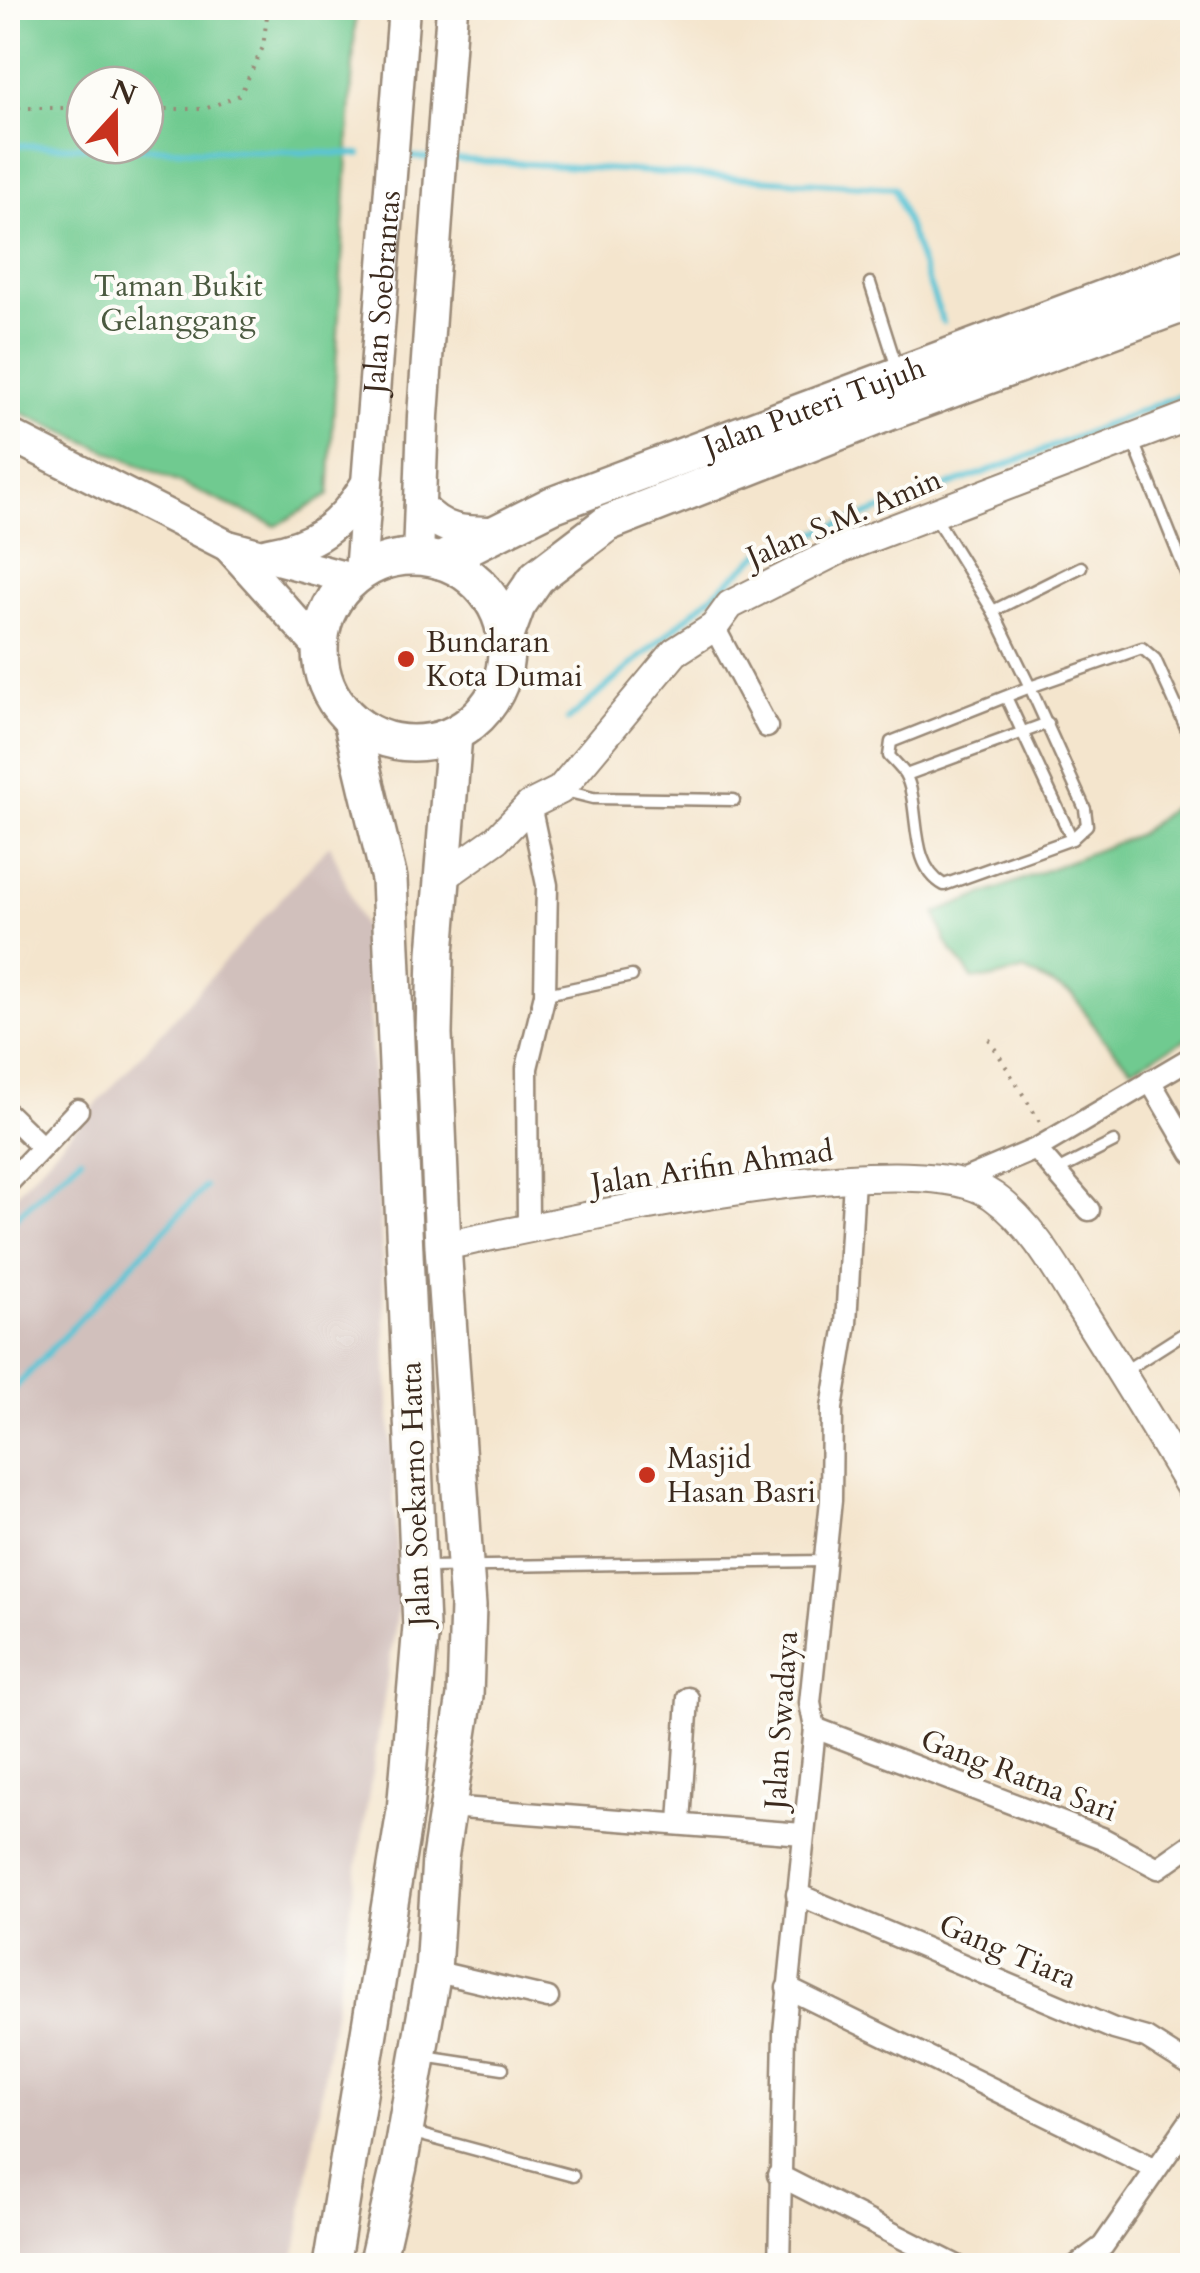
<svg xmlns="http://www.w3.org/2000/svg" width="1200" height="2273" font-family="Cardo,serif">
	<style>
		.industrial { fill: #d1c0bc }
		.green { fill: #70ca90; stroke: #567a57; stroke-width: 2.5; fill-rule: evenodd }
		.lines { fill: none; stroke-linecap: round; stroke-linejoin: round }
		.stream { stroke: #5ac4d5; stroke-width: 6 }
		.lane-casing { stroke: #988876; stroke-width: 15 }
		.street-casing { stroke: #988876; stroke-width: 25 }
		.secondary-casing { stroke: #988876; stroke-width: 32 }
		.primary-casing { stroke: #988876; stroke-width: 35 }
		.highway-casing { stroke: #988876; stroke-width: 40 }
		.path { stroke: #988876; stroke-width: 4; stroke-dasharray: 2.5 8; stroke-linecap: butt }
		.lane { stroke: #fff; stroke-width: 10 }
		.street { stroke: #fff; stroke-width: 20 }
		.secondary { stroke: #fff; stroke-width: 28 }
		.primary { stroke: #fff; stroke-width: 30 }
		.highway { stroke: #fff; stroke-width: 35 }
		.poi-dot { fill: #c8321e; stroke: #fdfcf7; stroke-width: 4 }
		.labels { text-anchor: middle; stroke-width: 8; stroke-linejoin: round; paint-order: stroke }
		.park-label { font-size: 30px; fill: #4b5a40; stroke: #fdfcf7 }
		.street-label { font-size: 30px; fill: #3b2a1e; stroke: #fdfcf7 }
		.poi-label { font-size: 30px; fill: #3b2a1e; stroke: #fdfcf7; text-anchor: start }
	</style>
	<rect width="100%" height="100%" fill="#fdfcf7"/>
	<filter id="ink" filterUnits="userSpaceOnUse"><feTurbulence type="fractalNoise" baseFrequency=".01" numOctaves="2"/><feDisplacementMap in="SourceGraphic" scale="20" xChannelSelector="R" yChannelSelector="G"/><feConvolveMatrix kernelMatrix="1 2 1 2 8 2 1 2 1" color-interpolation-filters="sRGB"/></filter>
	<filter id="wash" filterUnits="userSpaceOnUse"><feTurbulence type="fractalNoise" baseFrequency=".0048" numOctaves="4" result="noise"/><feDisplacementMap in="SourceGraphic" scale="40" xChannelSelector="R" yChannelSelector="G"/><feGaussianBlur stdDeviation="2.25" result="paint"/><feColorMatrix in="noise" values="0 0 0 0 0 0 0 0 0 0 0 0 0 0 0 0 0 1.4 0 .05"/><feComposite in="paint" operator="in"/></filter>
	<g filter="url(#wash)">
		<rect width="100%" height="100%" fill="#f4e5cd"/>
		<!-- industrial -->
		<polygon class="industrial" points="330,844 366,934 399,1604 294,2265 8,2266 8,1203"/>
		<!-- green -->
		<g class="green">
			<path d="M8,8H356L329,495L276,526L8,407ZM85,85H145V145H85Z"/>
			<polygon points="1192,800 1192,1036 1132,1068 1100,1035 1074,996 1024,970 989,979 972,978 945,941 936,913 1139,834 1177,804"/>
		</g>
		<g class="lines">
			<!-- stream -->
			<g class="stream">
				<polyline points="8,145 360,154"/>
				<polyline points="402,156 430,158"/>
				<polyline points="454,159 894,188 943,322"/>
				<polyline points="568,720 761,553 1024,458 1192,390"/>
				<polyline points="8,1224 81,1158"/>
				<polyline points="8,1395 205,1187"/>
			</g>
		</g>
	</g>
	<g filter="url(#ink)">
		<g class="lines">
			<defs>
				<g id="lane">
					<polyline points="870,283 897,368"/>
					<polyline points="1133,441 1192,588"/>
					<path d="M935,517L993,611L1030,687L891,742L889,756C894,761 901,768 905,774C922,806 907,864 944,885L1072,839L1087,825L1085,809L1030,687L1142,648L1155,659L1192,741"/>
					<polyline points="993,611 1081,567"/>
					<polyline points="1006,697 1072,839"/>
					<polyline points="906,775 1048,723"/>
					<polyline points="565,791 593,798 734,800"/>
					<polyline points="546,994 632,976"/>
					<polyline points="1057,1171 1114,1142"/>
					<polyline points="1123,1372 1192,1328"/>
					<polyline points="427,1567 824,1561"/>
					<polyline points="424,2056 503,2068"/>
					<polyline points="410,2132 573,2176"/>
				</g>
				<g id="street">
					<polyline points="714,627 767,727"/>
					<polyline points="1150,1081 1192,1153"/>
					<polyline points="8,1114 42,1147"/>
					<polyline points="1036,1149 1089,1210"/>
					<polyline points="965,1179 1036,1149 1192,1057"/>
					<polyline points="8,1183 78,1110"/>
					<polyline points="528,1229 527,1068 545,994 547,885 530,805"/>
					<polyline points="815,1728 1102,1838 1158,1868 1192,1844"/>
					<polyline points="448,1807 803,1834"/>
					<polyline points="680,1823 688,1698"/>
					<polyline points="797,1894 1114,2029 1146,2038 1192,2067"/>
					<polyline points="433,1971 548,1998"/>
					<polyline points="787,1988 1156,2169"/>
					<polyline points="778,2175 957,2266"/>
					<polyline points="779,2266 784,2032 815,1728 810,1703 831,1500 832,1408 846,1324 854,1179"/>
					<polyline points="1076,2266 1103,2246 1192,2118"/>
				</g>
				<g id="secondary">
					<polyline points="442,878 497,839 530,805 560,790 675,652 714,627 730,605 843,548 1192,415"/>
					<path d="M443,1246C546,1226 916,1138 993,1196C1031,1223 1057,1270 1081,1309C1119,1369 1156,1429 1192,1490"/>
				</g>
				<g id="primary">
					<polyline points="8,434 228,546 352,579"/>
					<path d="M420,506C443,532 462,532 495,532"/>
					<polyline points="228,546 319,647"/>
					<path d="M268,553C313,546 341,526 365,486"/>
					<polyline points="418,557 423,416 452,8"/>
					<path id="s1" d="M360,573L404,8"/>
				</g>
				<g id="highway">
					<circle cx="413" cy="650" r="93"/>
					<path id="s2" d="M440,561L552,505L1192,265"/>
					<polyline points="506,636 517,606 537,577 608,523 890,412 1192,301"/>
					<polyline points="331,2266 405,1811 421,1626 389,879 351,720"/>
					<polyline points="376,2266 399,2166 433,1971 440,1858 465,1696 468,1606 443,1246 434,1034 436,953 454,735"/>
				</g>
			</defs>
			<!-- lane casing -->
			<use href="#lane" class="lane-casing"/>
			<!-- street casing -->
			<use href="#street" class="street-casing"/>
			<!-- secondary casing -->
			<use href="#secondary" class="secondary-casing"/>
			<!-- primary casing -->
			<use href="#primary" class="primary-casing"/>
			<!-- highway casing -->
			<use href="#highway" class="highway-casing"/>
			<!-- path -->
			<g class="path">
				<polyline points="8,108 85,108"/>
				<polyline points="145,109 205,109 240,95 263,47 268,8"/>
				<polyline points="989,1039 1041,1124"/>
			</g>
			<!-- lane -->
			<use href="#lane" class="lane"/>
			<!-- street -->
			<use href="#street" class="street"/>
			<!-- secondary -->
			<use href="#secondary" class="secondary"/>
			<!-- primary -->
			<use href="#primary" class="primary"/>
			<!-- highway -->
			<use href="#highway" class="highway"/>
		</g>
	</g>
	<!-- markers -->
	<g class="poi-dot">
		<circle cx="406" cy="659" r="10"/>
		<circle cx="647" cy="1475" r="10"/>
	</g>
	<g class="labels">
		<!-- park labels -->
		<g class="park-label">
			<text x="178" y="296">Taman Bukit<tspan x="178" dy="34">Gelanggang</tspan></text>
		</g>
		<!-- street labels -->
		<g class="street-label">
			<text dy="10" stroke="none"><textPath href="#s1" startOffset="282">Jalan Soebrantas</textPath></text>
			<text dy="10" stroke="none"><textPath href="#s2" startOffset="405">Jalan Puteri Tujuh</textPath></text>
			<text transform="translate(844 518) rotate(-23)" y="10">Jalan S.M. Amin</text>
			<text transform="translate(712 1167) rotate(-8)" y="10">Jalan Arifin Ahmad</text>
			<text transform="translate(415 1494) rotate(-92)" y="10">Jalan Soekarno Hatta</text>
			<text transform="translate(781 1720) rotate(-86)" y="10">Jalan Swadaya</text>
			<text transform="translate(1019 1775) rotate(21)" y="10">Gang Ratna Sari</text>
			<text transform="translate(1008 1951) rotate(23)" y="10">Gang Tiara</text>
		</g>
		<!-- poi labels -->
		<g class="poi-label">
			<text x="426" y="652">Bundaran<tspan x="426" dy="34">Kota Dumai</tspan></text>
			<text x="667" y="1468">Masjid<tspan x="667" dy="34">Hasan Basri</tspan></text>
		</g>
	</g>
	<!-- margin -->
	<rect width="1200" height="2273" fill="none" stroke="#fdfcf7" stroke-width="40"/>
	<!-- north arrow -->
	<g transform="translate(115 115) rotate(21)"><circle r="48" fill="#fdfcf7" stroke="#afa8a0" stroke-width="2.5"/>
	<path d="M0-8L18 38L0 25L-18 38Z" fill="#c8321e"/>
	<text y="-15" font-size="28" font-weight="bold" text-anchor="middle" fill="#3b2a1e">N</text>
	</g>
</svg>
